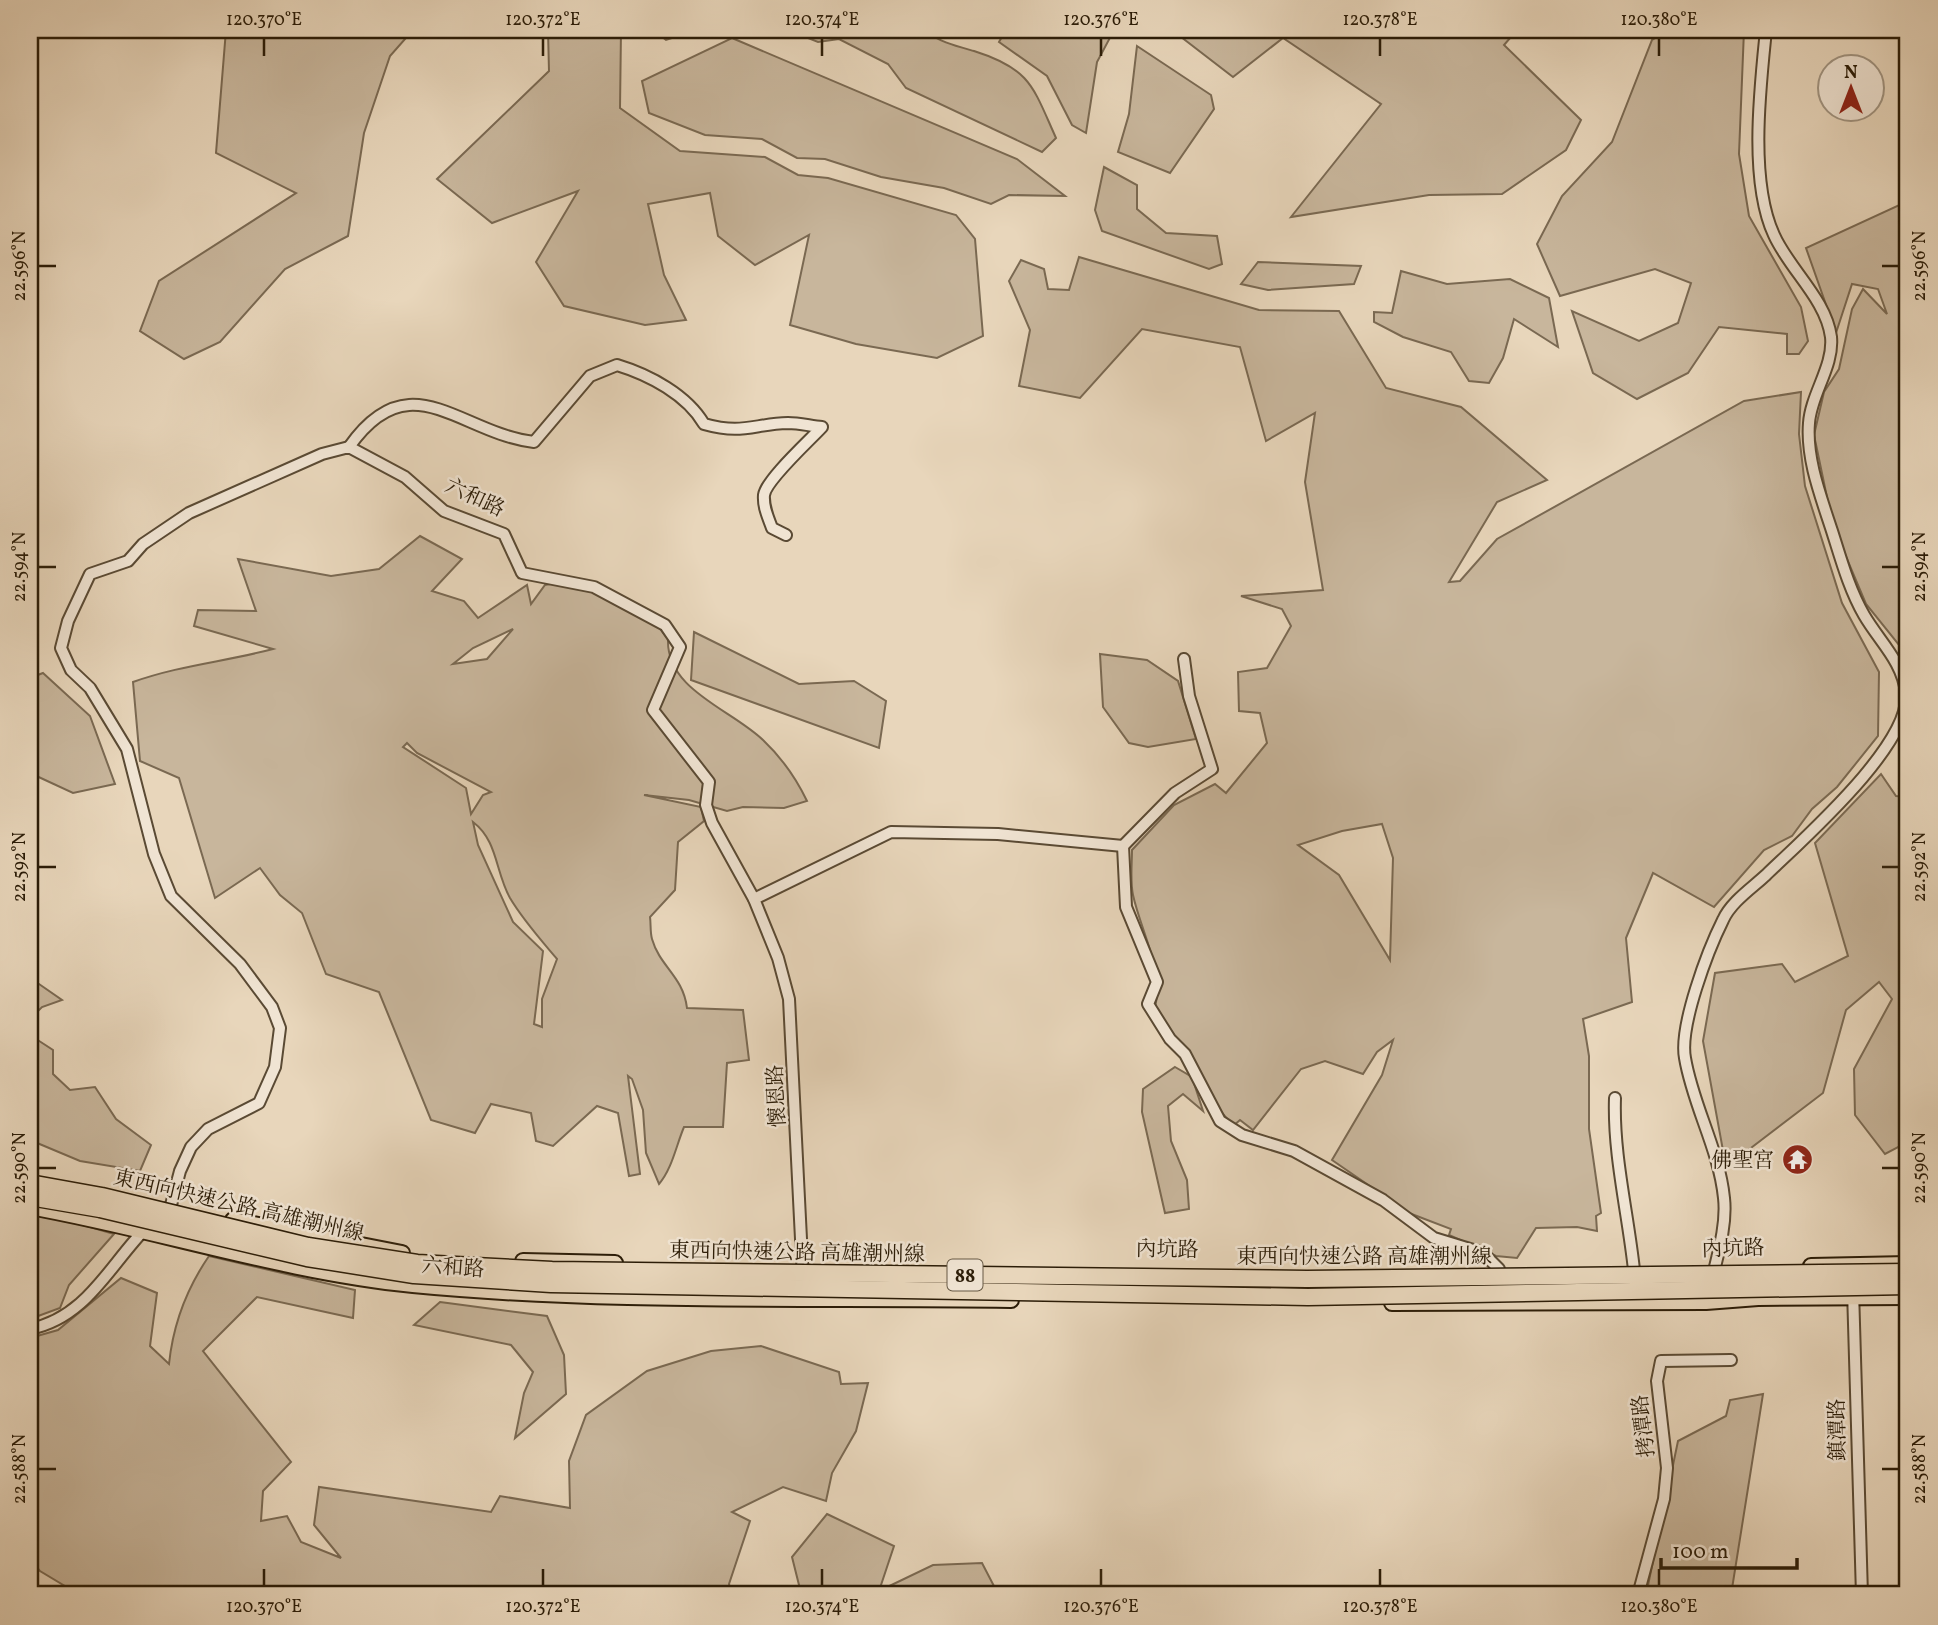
<svg xmlns="http://www.w3.org/2000/svg" width="1938" height="1625" font-family="Vollkorn,'Noto Serif TC',serif">
	<style>
		.green { fill: #c8b69c; stroke: #7a6952; stroke-width: 2; fill-rule: evenodd }
		.lines { fill: none; stroke-linecap: round; stroke-linejoin: round }
		.minor-casing { stroke: #5a4a34; stroke-width: 14 }
		.major-casing { stroke: #2b1c07; stroke-width: 18 }
		.minor { stroke: #f0e4d3; stroke-width: 10 }
		.major { stroke: #e8d6bb; stroke-width: 14 }
		.highway-bridge-casing { stroke: #2b1c07; stroke-width: 19; stroke-linecap: butt }
		.highway-bridge { stroke: #e8d6bb; stroke-width: 16 }
		.ticks { fill: none; stroke: #2b1c07; stroke-width: 2.5 }
		.labels { text-anchor: middle; stroke-width: 5; stroke-linejoin: round; paint-order: stroke }
		.shield { fill: #f0e4d3; stroke: #665844; stroke-width: 2 }
		.shield-label { font-size: 19px; font-weight: bold; fill: #2b1c07 }
		.street-label { font-size: 21px; fill: #2b1c07; stroke: #f0e4d3 }
		.poi-label { font-size: 21px; fill: #2b1c07; stroke: #f0e4d3; text-anchor: end }
		.neatline { fill: none; stroke: #2b1c07; stroke-width: 2.5 }
		.ticks-label { font-size: 18px; text-anchor: middle; fill: #2b1c07 }
	</style>
	<rect width="100%" height="100%" fill="#e8d6bb"/>
	<filter id="stains"><feTurbulence type="fractalNoise" baseFrequency=".00286" numOctaves="4"/><feColorMatrix values="0 0 0 0 .2 0 0 0 0 .09 0 0 0 0 .02 0 0 0 .5 -.17"/></filter>
	<radialGradient id="worn" r=".72"><stop offset=".6" stop-color="#630" stop-opacity="0"/><stop offset="1" stop-color="#630" stop-opacity=".3"/></radialGradient>
	<!-- green -->
	<g class="green">
		<polygon points="226,30 413,30 390,56 364,133 348,236 285,269 220,342 184,359 140,331 159,281 296,193 216,153"/>
		<polygon points="548,30 621,30 620,108 680,151 765,157 798,175 828,178 956,215 975,239 983,336 937,358 856,344 790,325 809,235 755,265 718,236 710,193 648,204 664,275 686,320 645,325 564,306 536,262 578,191 492,223 437,179 549,71"/>
		<polygon points="653,30 697,30 666,40"/>
		<path d="M788,30H924C939,42 956,46 974,51C1031,69 1033,87 1056,138L1042,152L906,88L888,64L839,39L818,42Z"/>
		<polygon points="1006,30 1105,30 1112,34 1097,62 1086,133 1072,125 1047,76 999,42"/>
		<polygon points="1172,30 1517,30 1504,45 1581,120 1566,150 1502,194 1429,195 1291,217 1381,104 1283,38 1233,77"/>
		<polygon points="1669,30 1744,30 1739,154 1749,216 1801,307 1808,341 1799,354 1787,354 1787,334 1719,327 1688,373 1637,399 1593,373 1572,311 1639,341 1678,323 1691,283 1655,269 1560,296 1537,244 1562,196 1612,142 1652,40"/>
		<polygon points="732,38 1017,159 1065,196 1009,195 991,204 944,188 881,177 825,159 797,158 762,139 705,135 649,113 642,81"/>
		<polygon points="1137,46 1211,95 1214,109 1170,173 1118,152 1129,114"/>
		<polygon points="1104,167 1137,185 1137,209 1166,233 1217,236 1222,264 1209,269 1102,231 1095,210"/>
		<polygon points="1908,201 1908,663 1908,656 1866,604 1833,526 1814,435 1824,392 1839,369 1852,309 1863,289 1887,314 1878,289 1852,284 1836,333 1806,248"/>
		<path d="M1079,257L1259,310L1339,311L1386,388L1461,407L1547,480L1497,502L1449,582L1460,581L1497,539L1744,401L1801,392L1799,434L1805,486L1842,603L1879,672L1878,736L1837,787L1812,809L1792,836L1764,850L1714,907L1653,873L1626,938L1632,1002L1583,1019L1589,1056V1129L1601,1213L1596,1216L1597,1231L1577,1227L1536,1228L1517,1258L1496,1256L1449,1235L1451,1229L1409,1213L1332,1160L1382,1075L1393,1040L1377,1052L1363,1074L1325,1061L1301,1069L1253,1130L1240,1120L1233,1126L1213,1102L1200,1072L1155,1008C1164,969 1141,932 1133,895C1130,881 1132,864 1132,850L1174,805L1215,784L1226,793L1267,743L1260,713L1239,711L1238,672L1267,668L1291,626L1282,609L1241,596L1323,590L1305,482L1315,413L1266,441L1240,347L1142,329L1080,398L1019,386L1030,330L1009,281L1021,260L1044,269L1048,289L1069,290ZM1382,824L1393,858L1390,960L1339,875L1298,845L1342,831Z"/>
		<polygon points="1258,262 1361,266 1354,284 1268,290 1241,284"/>
		<polygon points="1401,271 1447,284 1510,279 1549,298 1558,347 1514,319 1503,358 1489,383 1469,381 1451,352 1403,337 1374,322 1374,312 1392,313"/>
		<path d="M420,536L462,559L432,591L464,601L478,618L527,585L531,604L545,585L571,580L658,626L668,639C666,690 731,709 763,740C782,758 796,778 807,801L784,808L743,807L727,811L689,800L644,795L701,807L704,821L678,842L675,890L650,917C651,924 650,932 652,939C660,967 683,976 687,1008L743,1010L749,1060L727,1063L723,1127H684C676,1146 672,1169 659,1184L646,1153L643,1110L632,1079L628,1076L640,1174L629,1176L618,1113L597,1106L553,1146L536,1141L531,1113L491,1104L475,1133L431,1120L379,992L326,974L302,913L280,895L260,868L215,898L179,778L140,761L133,682C181,665 224,662 273,649L194,626L198,610L256,611L238,559L331,576L379,569ZM513,629L487,659L453,664L473,648ZM407,743L417,753L491,792L483,795L471,814L466,788L403,747ZM473,822C498,841 495,871 510,898C523,920 541,940 557,959L542,999V1027L534,1024L543,951L513,922L478,845Z"/>
		<polygon points="694,632 799,684 854,681 886,701 879,748 691,680"/>
		<polygon points="1100,654 1147,660 1178,681 1196,739 1148,747 1129,743 1103,707"/>
		<polygon points="43,673 90,716 115,784 73,793 30,773 30,678"/>
		<polygon points="1903,734 1908,734 1908,789 1899,788"/>
		<polygon points="1881,774 1896,796 1908,797 1908,1142 1885,1154 1855,1115 1854,1069 1892,999 1879,982 1846,1010 1823,1093 1726,1167 1703,1041 1715,973 1782,964 1795,982 1848,956 1815,843"/>
		<polygon points="39,984 62,1000 42,1007 30,1019 30,986"/>
		<polygon points="30,1035 53,1050 53,1074 70,1090 95,1087 116,1119 151,1145 140,1171 80,1161 30,1140"/>
		<polygon points="1175,1067 1192,1077 1203,1111 1183,1094 1168,1106 1171,1141 1187,1180 1189,1209 1165,1213 1142,1112 1143,1089"/>
		<polygon points="30,1213 59,1218 114,1234 69,1285 60,1308 30,1319"/>
		<path d="M209,1256L355,1290L353,1318L257,1297L203,1351L291,1462L263,1491L261,1521L287,1516L301,1542L341,1558L314,1525L319,1487L491,1512L500,1496L570,1508L569,1461L586,1415L647,1371L711,1351L761,1346L839,1372L841,1384L868,1383L856,1431L832,1473L826,1501L783,1487L732,1512L750,1521L729,1584L732,1595H80L40,1571L30,1558V1338L58,1330L121,1278L157,1293L150,1346L169,1364C173,1325 187,1288 209,1256Z"/>
		<polygon points="440,1302 547,1316 564,1355 566,1394 515,1438 524,1393 533,1372 511,1345 414,1325"/>
		<polygon points="1763,1394 1731,1595 1646,1595 1678,1441 1726,1416 1730,1400"/>
		<polygon points="827,1514 894,1546 879,1591 933,1565 982,1563 996,1590 993,1595 797,1595 800,1589 792,1557"/>
	</g>
	<g class="lines">
		<defs>
			<g id="minor">
				<path d="M349,447C410,360 459,433 534,442L590,376L617,365C650,375 687,395 704,424C743,435 753,424 788,423C799,423 811,426 822,427C809,441 766,480 764,495C763,507 768,517 772,528L786,535"/>
				<polyline points="1123,846 1126,907 1157,982 1148,1004 1170,1039 1185,1054 1220,1121 1242,1135 1294,1151 1383,1200 1434,1238 1483,1253 1499,1269"/>
				<polyline points="1123,846 1175,793 1212,769 1189,696 1184,659"/>
				<polyline points="754,899 891,832 998,834 1123,846"/>
				<path d="M1615,1098C1613,1155 1628,1213 1634,1270"/>
				<polyline points="163,1212 171,1205 180,1171 191,1147 208,1129 259,1103 275,1067 280,1028 272,1007 240,964 171,896 154,854 127,749 90,688 71,670 61,648 68,621 90,574 128,561 143,544 189,513 322,454 349,447 405,477 444,511 504,534 522,573 594,587 665,625 680,647 653,710 709,782 706,805 712,823 754,899 778,958 789,999 803,1279"/>
				<path d="M1712,1279C1718,1254 1727,1224 1724,1198C1719,1149 1693,1106 1685,1058C1679,1026 1708,950 1723,920C1731,902 1752,888 1766,875C1802,840 1912,744 1906,693C1903,662 1879,641 1864,615C1849,589 1841,559 1832,531C1821,497 1806,459 1809,423C1811,394 1834,366 1831,337C1826,299 1789,269 1774,235C1749,181 1760,89 1766,30"/>
				<polyline points="1853,1290 1862,1595"/>
				<path d="M30,1329C86,1318 109,1266 146,1228"/>
				<polyline points="1638,1595 1664,1499 1667,1468 1657,1381 1661,1361 1731,1360"/>
			</g>
			<g id="major">
				<path d="M30,1207C158,1230 283,1272 413,1285C609,1304 814,1297 1011,1300"/>
				<polyline points="233,1220 402,1253"/>
				<polyline points="523,1261 615,1263"/>
				<polyline points="1811,1266 1908,1264"/>
				<polyline points="1392,1303 1706,1302 1758,1298 1908,1297"/>
			</g>
		</defs>
		<!-- minor casing -->
		<use href="#minor" class="minor-casing"/>
		<!-- major casing -->
		<use href="#major" class="major-casing"/>
		<!-- minor -->
		<use href="#minor" class="minor"/>
		<!-- major -->
		<use href="#major" class="major"/>
		<defs>
			<g id="highway-bridge">
				<polyline points="30,1183 102,1196 308,1246 417,1263 552,1270 1307,1279 1908,1272"/>
				<polyline points="30,1197 100,1209 307,1258 414,1275 551,1284 1308,1297 1908,1286"/>
			</g>
		</defs>
		<!-- highway-bridge casing -->
		<use href="#highway-bridge" class="highway-bridge-casing"/>
		<!-- highway-bridge -->
		<use href="#highway-bridge" class="highway-bridge"/>
	</g>
	<!-- ticks -->
	<path class="ticks" d="M264,38V56M543,38V56M822,38V56M1101,38V56M1380,38V56M1659,38V56M38,266H56M1882,266H1899M38,567H56M1882,567H1899M38,867H56M1882,867H1899M38,1168H56M1882,1168H1899M38,1469H56M1882,1469H1899M264,1569V1586M543,1569V1586M822,1569V1586M1101,1569V1586M1380,1569V1586M1659,1569V1586"/>
	<!-- icons -->
	<defs>
		<symbol id="temple-disc" viewBox="-11 -11 22 22"><circle r="9.5" fill="#8f2418" stroke="#f0e4d3"/><path d="M0-6L5-2H3V0L6.5 2.5H4V6H1.5V3h-3V6H-4V2.5H-6.5L-3 0V-2H-5Z" fill="#fff"/></symbol>
	</defs>
	<g fill-rule="evenodd">
		<use href="#temple-disc" x="1780" y="1142" width="35" height="35"/>
	</g>
	<g class="labels">
		<!-- shield labels -->
		<rect class="shield" x="947.5" y="1259.5" width="35" height="31" rx="5"/>
		<g class="shield-label">
			<text x="965" y="1282">88</text>
		</g>
		<!-- street labels -->
		<g class="street-label">
			<text transform="translate(475 497) rotate(25)" y="7">六和路</text>
			<text transform="translate(776 1096) rotate(-93)" y="7">懷恩路</text>
			<text transform="translate(239 1205) rotate(13)" y="7">東西向快速公路 高雄潮州線</text>
			<text transform="translate(1733 1248) rotate(-2)" y="7">內坑路</text>
			<text transform="translate(1167 1249) rotate(1)" y="7">內坑路</text>
			<text transform="translate(797 1252) rotate(1)" y="7">東西向快速公路 高雄潮州線</text>
			<text x="1364" y="1263">東西向快速公路 高雄潮州線</text>
			<text transform="translate(453 1267) rotate(4)" y="7">六和路</text>
			<text transform="translate(1643 1426) rotate(-97)" y="7">拷潭路</text>
			<text transform="translate(1837 1430) rotate(-91)" y="7">鎮潭路</text>
		</g>
		<!-- poi labels -->
		<g class="poi-label">
			<text x="1774" y="1167">佛聖宮</text>
		</g>
	</g>
	<!-- margin -->
	<rect width="1938" height="1625" fill="none" stroke="#e8d6bb" stroke-width="77"/>
	<!-- north arrow -->
	<g transform="translate(1851 88)"><circle r="33" fill="#f0e4d3" stroke="#a19481" stroke-width="2"/>
	<path d="M0-5L12 26L0 18L-12 26Z" fill="#8f2418"/>
	<text y="-10" font-size="19" font-weight="bold" text-anchor="middle" fill="#2b1c07">N</text>
	</g>
	<!-- scale -->
	<path d="M1661 1558v10h136v-10" fill="none" stroke="#2b1c07" stroke-width="3.5"/>
	<text x="1672" y="1558" font-size="21" fill="#2b1c07" stroke="#f0e4d3" stroke-width="5" paint-order="stroke">100 m</text>
	<rect x="38" y="38" width="1861" height="1548" class="neatline"/>
	<g class="ticks-label">
		<text x="264" y="25">120.370°E</text>
		<text x="543" y="25">120.372°E</text>
		<text x="822" y="25">120.374°E</text>
		<text x="1101" y="25">120.376°E</text>
		<text x="1380" y="25">120.378°E</text>
		<text x="1659" y="25">120.380°E</text>
		<text transform="translate(19 266) rotate(-90)" y="6">22.596°N</text>
		<text transform="translate(1919 266) rotate(-90)" y="6">22.596°N</text>
		<text transform="translate(19 567) rotate(-90)" y="6">22.594°N</text>
		<text transform="translate(1919 567) rotate(-90)" y="6">22.594°N</text>
		<text transform="translate(19 867) rotate(-90)" y="6">22.592°N</text>
		<text transform="translate(1919 867) rotate(-90)" y="6">22.592°N</text>
		<text transform="translate(19 1168) rotate(-90)" y="6">22.590°N</text>
		<text transform="translate(1919 1168) rotate(-90)" y="6">22.590°N</text>
		<text transform="translate(19 1469) rotate(-90)" y="6">22.588°N</text>
		<text transform="translate(1919 1469) rotate(-90)" y="6">22.588°N</text>
		<text x="264" y="1612">120.370°E</text>
		<text x="543" y="1612">120.372°E</text>
		<text x="822" y="1612">120.374°E</text>
		<text x="1101" y="1612">120.376°E</text>
		<text x="1380" y="1612">120.378°E</text>
		<text x="1659" y="1612">120.380°E</text>
	</g>
	<rect width="100%" height="100%" filter="url(#stains)"/>
	<rect width="100%" height="100%" fill="url(#worn)"/>
</svg>
